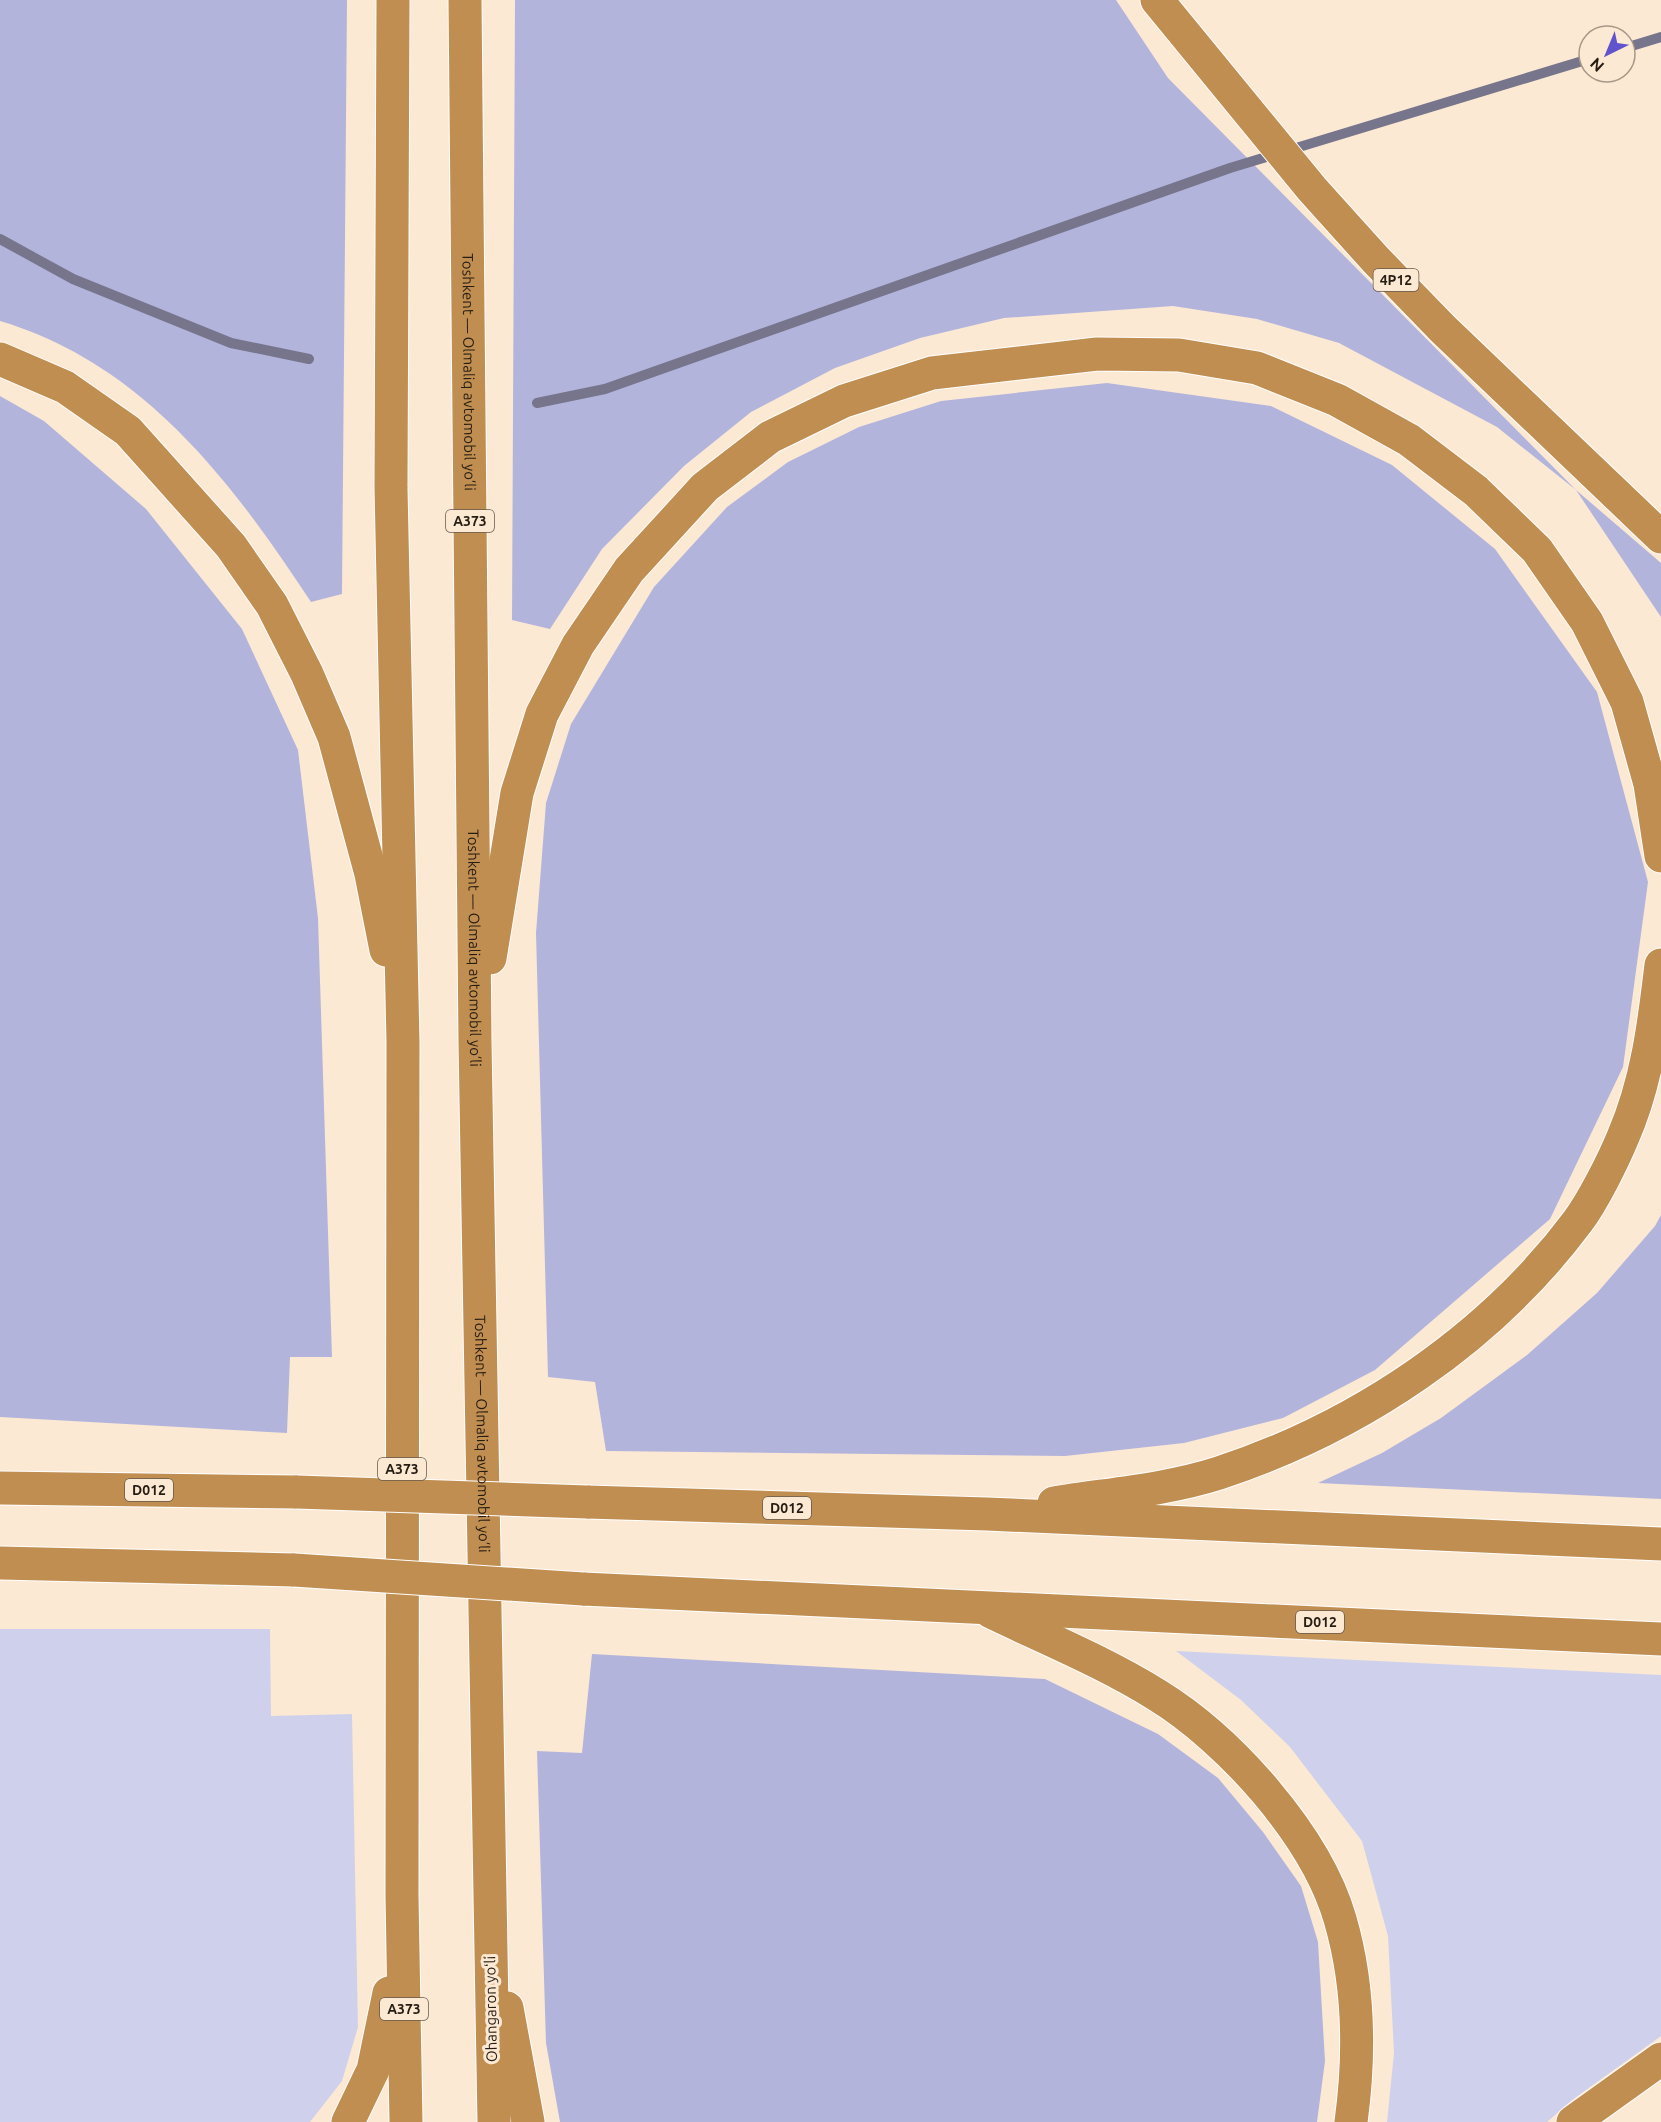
<svg xmlns="http://www.w3.org/2000/svg" width="1661" height="2122" font-family="Ubuntu,sans-serif">
	<style>
		.green { fill: #cfd1ec }
		.forest { fill: #b3b4dc }
		.lines { fill: none; stroke-linecap: round; stroke-linejoin: round }
		.stream { stroke: #76758c; stroke-width: 10 }
		.highway-casing { stroke: #fff; stroke-width: 35 }
		.highway { stroke: #c18e51; stroke-width: 33 }
		.highway-bridge-casing { stroke: #fff; stroke-width: 35; stroke-linecap: butt }
		.highway-bridge { stroke: #c18e51; stroke-width: 33 }
		.labels { text-anchor: middle; stroke-width: 6; stroke-linejoin: round; paint-order: stroke }
		.shield { fill: #fce9d4; stroke: #665a4c; stroke-width: 1.5 }
		.shield-label { font-size: 14px; font-weight: bold; fill: #251c12 }
		.street-label { font-size: 15px; fill: #251c12; stroke: #fce9d4 }
	</style>
	<rect width="100%" height="100%" fill="#fce9d4"/>
	<!-- green -->
	<g class="green">
		<polygon points="0,1629 270,1629 271,1716 352,1714 358,2027 342,2081 310,2122 0,2122"/>
		<polygon points="1176,1651 1661,1675 1661,2036 1572,2100 1547,2122 1387,2122 1394,2053 1388,1936 1362,1841 1290,1747 1241,1700"/>
	</g>
	<!-- forest -->
	<g class="forest">
		<path d="M0,0H347L342,594L311,602C232,482 144,364 0,321Z"/>
		<polygon points="515,0 1116,0 1168,78 1576,490 1661,563 1661,617 1576,490 1497,427 1339,343 1257,319 1173,306 1004,318 920,338 835,368 751,412 684,466 602,549 550,629 512,620"/>
		<polygon points="1107,383 1271,406 1392,465 1495,549 1597,692 1648,882 1623,1067 1550,1219 1375,1370 1283,1418 1184,1443 1065,1456 606,1451 595,1382 548,1377 536,933 546,803 571,724 654,587 727,507 788,462 859,427 941,401"/>
		<polygon points="0,396 44,421 146,509 242,629 298,750 318,918 332,1357 290,1357 287,1433 0,1417"/>
		<polygon points="1661,1215 1661,1499 1318,1483 1382,1453 1441,1418 1527,1355 1597,1293 1655,1226"/>
		<polygon points="592,1654 1045,1679 1158,1734 1218,1778 1263,1832 1301,1886 1318,1942 1325,2061 1317,2122 560,2122 546,2043 537,1751 582,1753"/>
	</g>
	<g class="lines">
		<!-- stream -->
		<g class="stream">
			<polyline points="1625,48 1661,37"/>
			<polyline points="0,239 73,279 231,343 309,359"/>
			<polyline points="537,403 605,389 1230,168 1589,59"/>
		</g>
		<defs>
			<g id="highway">
				<polyline points="393,0 391,488 403,1042 402,1896 406,2122"/>
				<path id="s1" d="M465,0L475,1042L494,2122"/>
				<polyline points="1157,0 1312,189 1376,260 1443,329 1661,537"/>
				<polyline points="0,359 65,387 128,431 231,546 272,605 307,674 334,737 371,874 386,950"/>
				<polyline points="490,958 517,793 542,714 578,645 629,570 705,487 770,437 844,401 932,373 1097,354 1179,355 1257,368 1337,400 1409,440 1476,491 1537,550 1587,622 1627,702 1650,784 1661,856"/>
				<polyline points="0,1488 297,1492"/>
				<polyline points="587,1502 987,1514 1661,1544"/>
				<path d="M1054,1503C1109,1494 1166,1490 1219,1473C1359,1427 1490,1339 1578,1221C1593,1201 1613,1161 1623,1137C1647,1082 1654,1024 1661,965"/>
				<polyline points="0,1563 294,1570"/>
				<polyline points="583,1589 1661,1639"/>
				<path d="M991,1612C1047,1639 1104,1662 1157,1695C1230,1740 1316,1836 1340,1919C1359,1984 1360,2056 1351,2122"/>
				<polyline points="507,2008 528,2122"/>
				<polyline points="348,2122 373,2070 389,1993"/>
				<polyline points="1573,2122 1661,2059"/>
			</g>
		</defs>
		<!-- highway casing -->
		<use href="#highway" class="highway-casing"/>
		<!-- highway -->
		<use href="#highway" class="highway"/>
		<defs>
			<g id="highway-bridge">
				<polyline points="297,1492 587,1502"/>
				<polyline points="294,1570 583,1589"/>
			</g>
		</defs>
		<!-- highway-bridge casing -->
		<use href="#highway-bridge" class="highway-bridge-casing"/>
		<!-- highway-bridge -->
		<use href="#highway-bridge" class="highway-bridge"/>
	</g>
	<g class="labels">
		<!-- shield labels -->
		<g class="shield">
			<rect x="1373.5" y="269" width="45" height="22" rx="4.5"/>
			<rect x="446" y="510" width="48" height="22" rx="4.5"/>
			<rect x="378" y="1458" width="48" height="22" rx="4.5"/>
			<rect x="125" y="1479" width="48" height="22" rx="4.5"/>
			<rect x="763" y="1497" width="48" height="22" rx="4.5"/>
			<rect x="1296" y="1611" width="48" height="22" rx="4.5"/>
			<rect x="380" y="1998" width="48" height="22" rx="4.5"/>
		</g>
		<g class="shield-label">
			<text x="1396" y="285">4P12</text>
			<text x="470" y="526">A373</text>
			<text x="402" y="1474">A373</text>
			<text x="149" y="1495">D012</text>
			<text x="787" y="1513">D012</text>
			<text x="1320" y="1627">D012</text>
			<text x="404" y="2014">A373</text>
		</g>
		<!-- street labels -->
		<g class="street-label">
			<text dy="5" stroke="none"><textPath href="#s1" startOffset="372">Toshkent — Olmaliq avtomobil yo‘li</textPath></text>
			<text dy="5" stroke="none"><textPath href="#s1" startOffset="948">Toshkent — Olmaliq avtomobil yo‘li</textPath></text>
			<text dy="5" stroke="none"><textPath href="#s1" startOffset="1434">Toshkent — Olmaliq avtomobil yo‘li</textPath></text>
			<text transform="translate(491 2009) rotate(-91)" y="5">Ohangaron yoʻli</text>
		</g>
	</g>
	<!-- north arrow -->
	<g transform="translate(1607 54) rotate(223)"><circle r="28" fill="#fce9d4" stroke="#a69786" stroke-width="1.5"/>
	<path d="M0-4.5L10 22L0 15L-10 22Z" fill="#6053cc"/>
	<text y="-9" font-size="16" font-weight="bold" text-anchor="middle" fill="#251c12">N</text>
	</g>
</svg>
